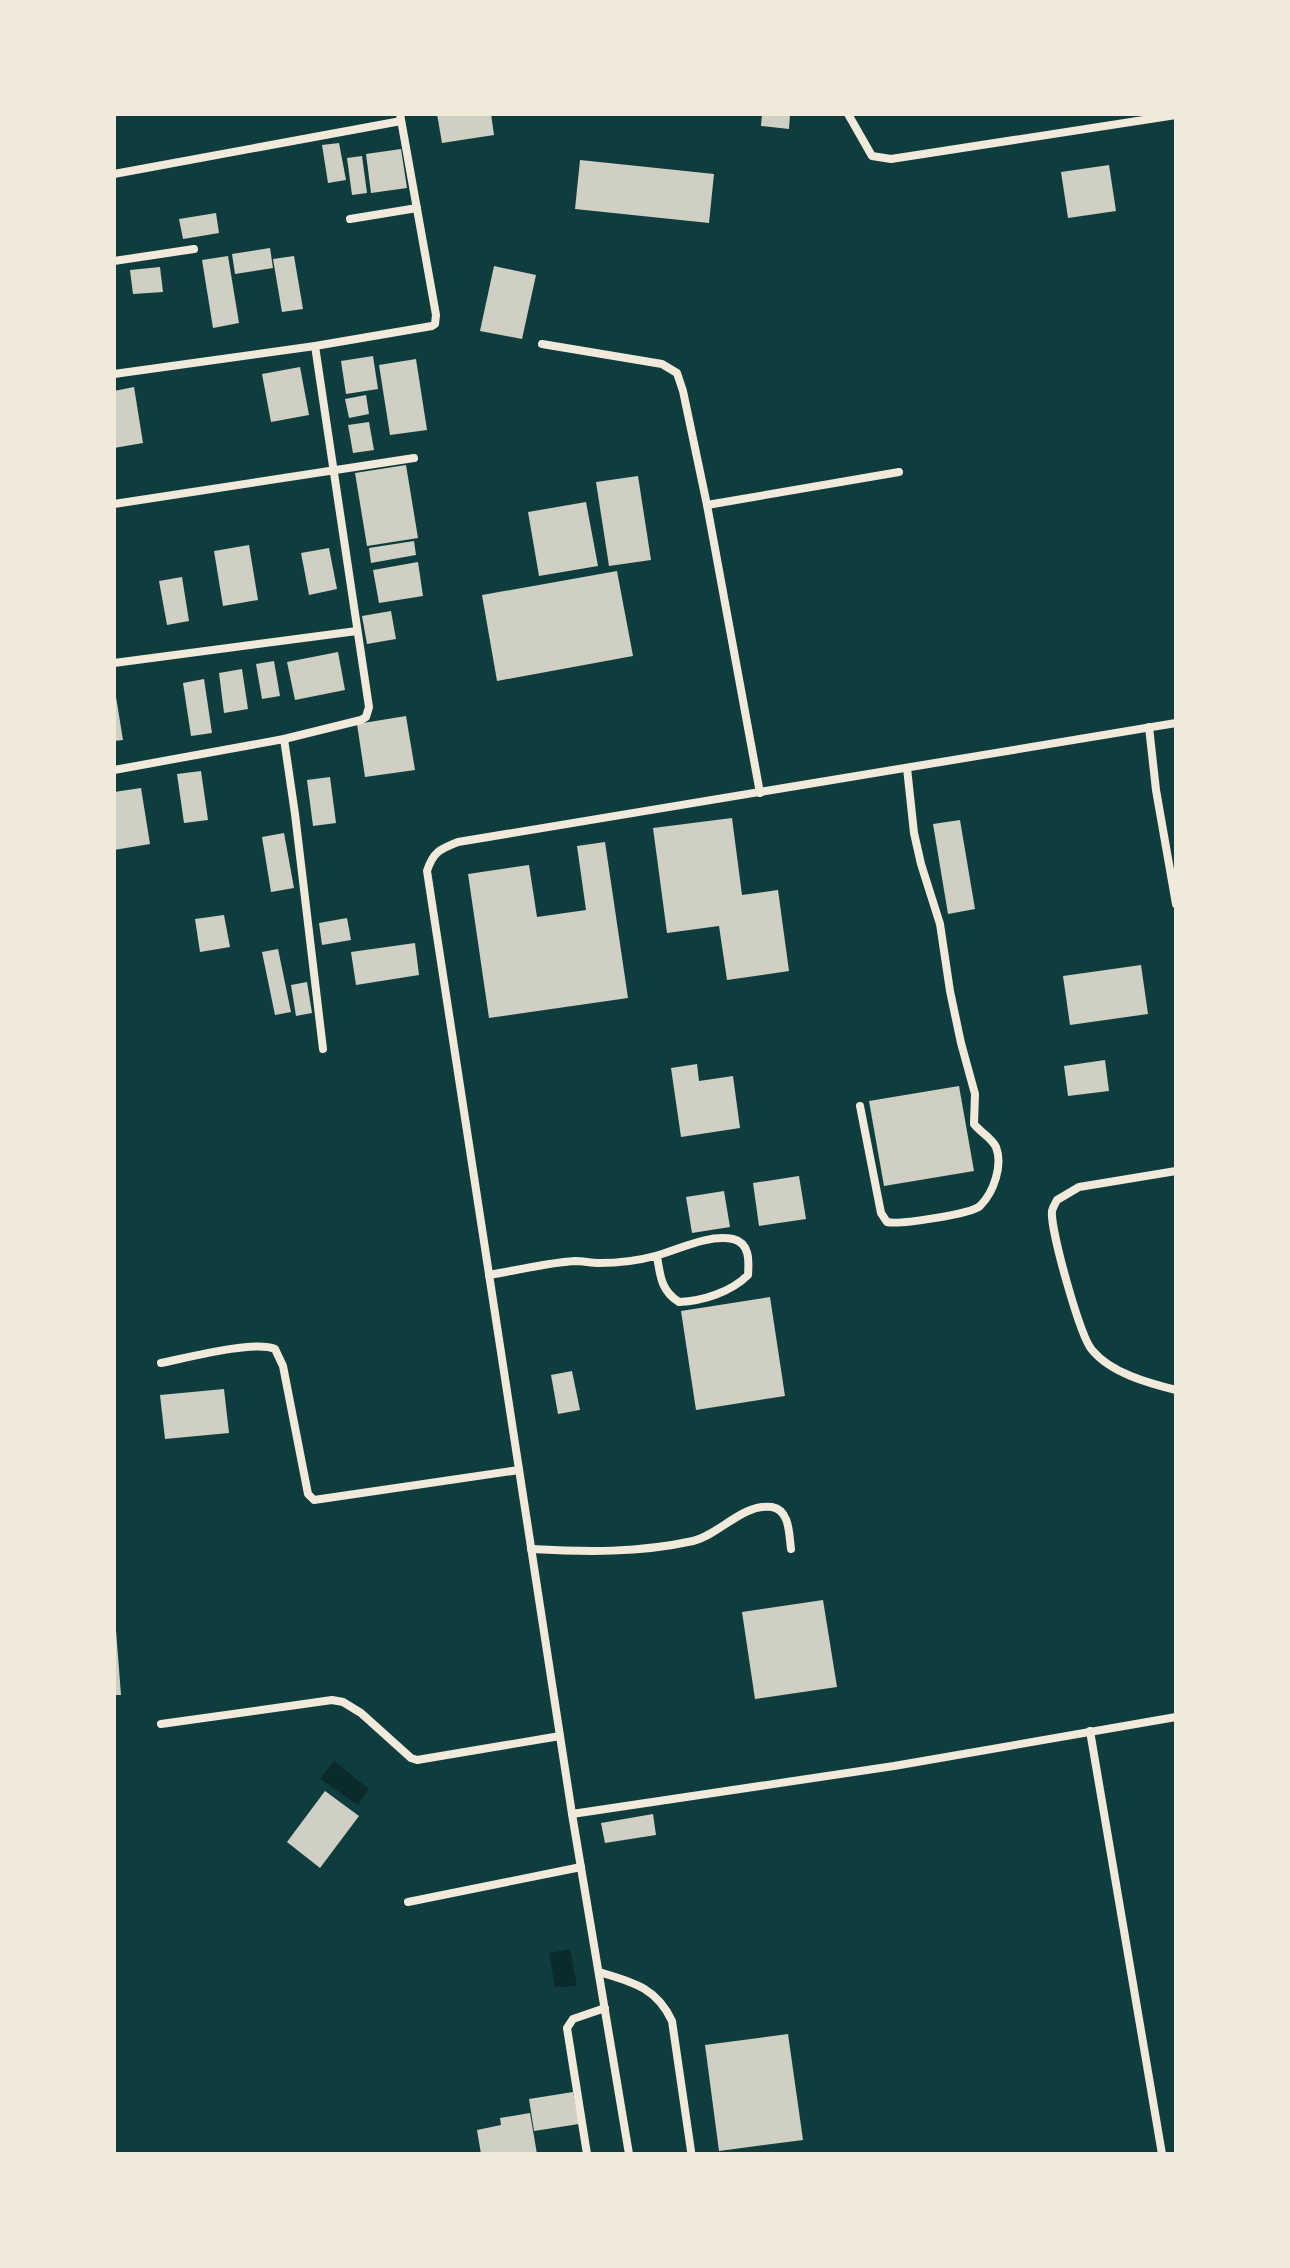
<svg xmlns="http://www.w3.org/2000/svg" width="1290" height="2268" font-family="Ubuntu,sans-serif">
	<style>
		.water { fill: #0a2a2b }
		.building { fill: #cfcfc3 }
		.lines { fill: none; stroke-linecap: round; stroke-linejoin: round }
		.minor { stroke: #f1e9da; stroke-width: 8 }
	</style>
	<rect width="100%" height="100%" fill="#0f3d3e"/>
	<!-- water -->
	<g class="water">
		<polygon points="334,1761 369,1789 358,1805 320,1779"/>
		<polygon points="570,1949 577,1986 555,1987 549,1953"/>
	</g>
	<!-- building -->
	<g class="building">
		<polygon points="437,114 491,114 494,135 442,143"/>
		<polygon points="762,114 790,114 789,129 761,126"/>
		<polygon points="339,143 346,180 328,183 322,145"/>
		<polygon points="401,149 407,188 371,193 366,154"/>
		<polygon points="362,156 367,193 352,195 347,158"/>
		<polygon points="580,160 714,174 709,223 575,209"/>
		<polygon points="1109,165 1116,211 1068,218 1061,172"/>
		<polygon points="216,213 219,233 183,239 179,219"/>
		<polygon points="270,248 273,268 235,274 232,254"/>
		<polygon points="228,256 239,323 213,328 202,260"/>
		<polygon points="294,256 303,309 282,312 273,259"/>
		<polygon points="494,266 536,275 522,339 480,331"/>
		<polygon points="160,267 163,292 133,294 130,270"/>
		<polygon points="373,356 378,389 346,394 341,361"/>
		<polygon points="416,359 427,430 390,435 379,365"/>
		<polygon points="300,367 309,415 271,422 262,374"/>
		<polygon points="134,387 143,443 114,448 114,391"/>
		<polygon points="366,395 369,414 349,418 345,399"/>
		<polygon points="369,422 374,450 353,453 348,425"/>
		<polygon points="406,465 418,538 367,546 355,473"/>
		<polygon points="638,476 651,560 609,566 596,482"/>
		<polygon points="586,502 598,566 539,576 528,512"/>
		<polygon points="414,541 416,555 371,563 369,548"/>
		<polygon points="249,545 258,600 223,606 214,551"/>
		<polygon points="329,548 337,589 309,595 301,553"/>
		<polygon points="418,562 423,596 379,603 373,570"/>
		<polygon points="617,571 633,656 497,681 482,595"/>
		<polygon points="182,577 189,621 167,625 159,581"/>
		<polygon points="391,611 396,639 367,644 362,616"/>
		<polygon points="338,652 345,690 295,700 287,662"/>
		<polygon points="274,661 280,696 262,699 256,664"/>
		<polygon points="242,669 248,709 224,713 219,673"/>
		<polygon points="204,679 212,733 191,736 183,683"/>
		<polygon points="114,697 116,697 123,740 114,741"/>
		<polygon points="406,716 415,770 365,777 357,724"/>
		<polygon points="201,771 208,820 184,823 177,774"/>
		<polygon points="330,777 336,823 313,826 307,780"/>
		<polygon points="141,788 150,844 114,850 114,792"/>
		<polygon points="732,818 742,895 778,890 789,971 727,980 719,926 667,933 653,828"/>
		<polygon points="960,820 975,909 948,914 933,824"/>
		<polygon points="284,833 294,888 271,892 262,837"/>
		<polygon points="605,842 628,998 489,1018 468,874 529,865 537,917 586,910 577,846"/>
		<polygon points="224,915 230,947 200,952 195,919"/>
		<polygon points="347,918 351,940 322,945 319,923"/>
		<polygon points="415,943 419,975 356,985 351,952"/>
		<polygon points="278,949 291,1012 275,1015 262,952"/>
		<polygon points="1141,965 1148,1014 1070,1025 1063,976"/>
		<polygon points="307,982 312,1013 296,1016 291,985"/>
		<polygon points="1105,1060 1109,1091 1068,1096 1064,1066"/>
		<polygon points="697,1064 699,1081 733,1076 740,1128 681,1137 671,1068"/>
		<polygon points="959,1086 974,1171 884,1186 869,1101"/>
		<polygon points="799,1176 806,1219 759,1226 753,1183"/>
		<polygon points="724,1191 730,1227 692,1233 686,1197"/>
		<polygon points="770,1297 785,1396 696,1410 681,1311"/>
		<polygon points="572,1371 580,1410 558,1414 551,1375"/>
		<polygon points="224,1389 229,1433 165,1439 160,1395"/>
		<polygon points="823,1600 837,1687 755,1699 742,1612"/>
		<polygon points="114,1630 116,1630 121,1695 114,1695"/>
		<polygon points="325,1791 359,1816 320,1868 287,1842"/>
		<polygon points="653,1814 656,1835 605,1843 601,1823"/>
		<polygon points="788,2034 803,2140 719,2151 705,2045"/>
		<polygon points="573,2092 579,2124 534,2131 529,2099"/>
		<polygon points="530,2113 537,2154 481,2154 477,2130 501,2125 500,2118"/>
	</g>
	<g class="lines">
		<!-- minor -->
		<g class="minor">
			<polyline points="848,114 872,156 891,159 1176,115"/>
			<polyline points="114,174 401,121"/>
			<polyline points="350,219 417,208"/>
			<polyline points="114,261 194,249"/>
			<polyline points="542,344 662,364 677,373 683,391 707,505 760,793"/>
			<polyline points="114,374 315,346 432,326 435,324 436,315 400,114"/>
			<polyline points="114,504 414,458"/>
			<polyline points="707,505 899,472"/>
			<polyline points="114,663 357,631"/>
			<polyline points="1149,727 1156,790 1176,904"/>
			<polyline points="284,739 295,814 323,1049"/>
			<polyline points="114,770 284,739 361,720 366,717 369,707 315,346"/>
			<path d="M860,1106L881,1213L887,1222C899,1225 971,1214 980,1206C994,1192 1003,1165 996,1147C991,1137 981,1133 974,1124L975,1094L961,1043L950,991L940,924L921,864L914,833L907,768"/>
			<path d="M1176,1171L1079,1187L1057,1200C1055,1204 1053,1207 1052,1211C1050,1229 1080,1336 1092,1350C1111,1373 1148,1383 1176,1390"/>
			<path d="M489,1275C518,1270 546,1263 575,1261C583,1261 591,1263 599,1263C618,1263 637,1261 655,1256C678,1250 707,1234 733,1239C750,1243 749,1261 748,1275C731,1292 703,1301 679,1302C661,1291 660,1275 657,1256"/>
			<path d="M161,1363C186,1358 254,1340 275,1349L283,1366L308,1494L314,1500L519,1470"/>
			<path d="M531,1549C587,1552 638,1553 693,1541C719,1535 743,1503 772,1507C790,1510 789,1535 791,1549"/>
			<polyline points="161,1724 332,1700 343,1702 361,1713 411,1758 417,1760 560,1736"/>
			<polyline points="1090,1731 1162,2154"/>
			<polyline points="572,1814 894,1766 1176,1717"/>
			<polyline points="408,1902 581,1867"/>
			<path d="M599,1972C632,1982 656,1987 672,2021L691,2151"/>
			<polyline points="587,2154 567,2028 573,2019 605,2008"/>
			<path d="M629,2154L572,1814L427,871C433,852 440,849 458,842L1176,723"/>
		</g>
	</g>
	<!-- border -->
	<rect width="1290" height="2268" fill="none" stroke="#f1e9da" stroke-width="232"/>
</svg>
